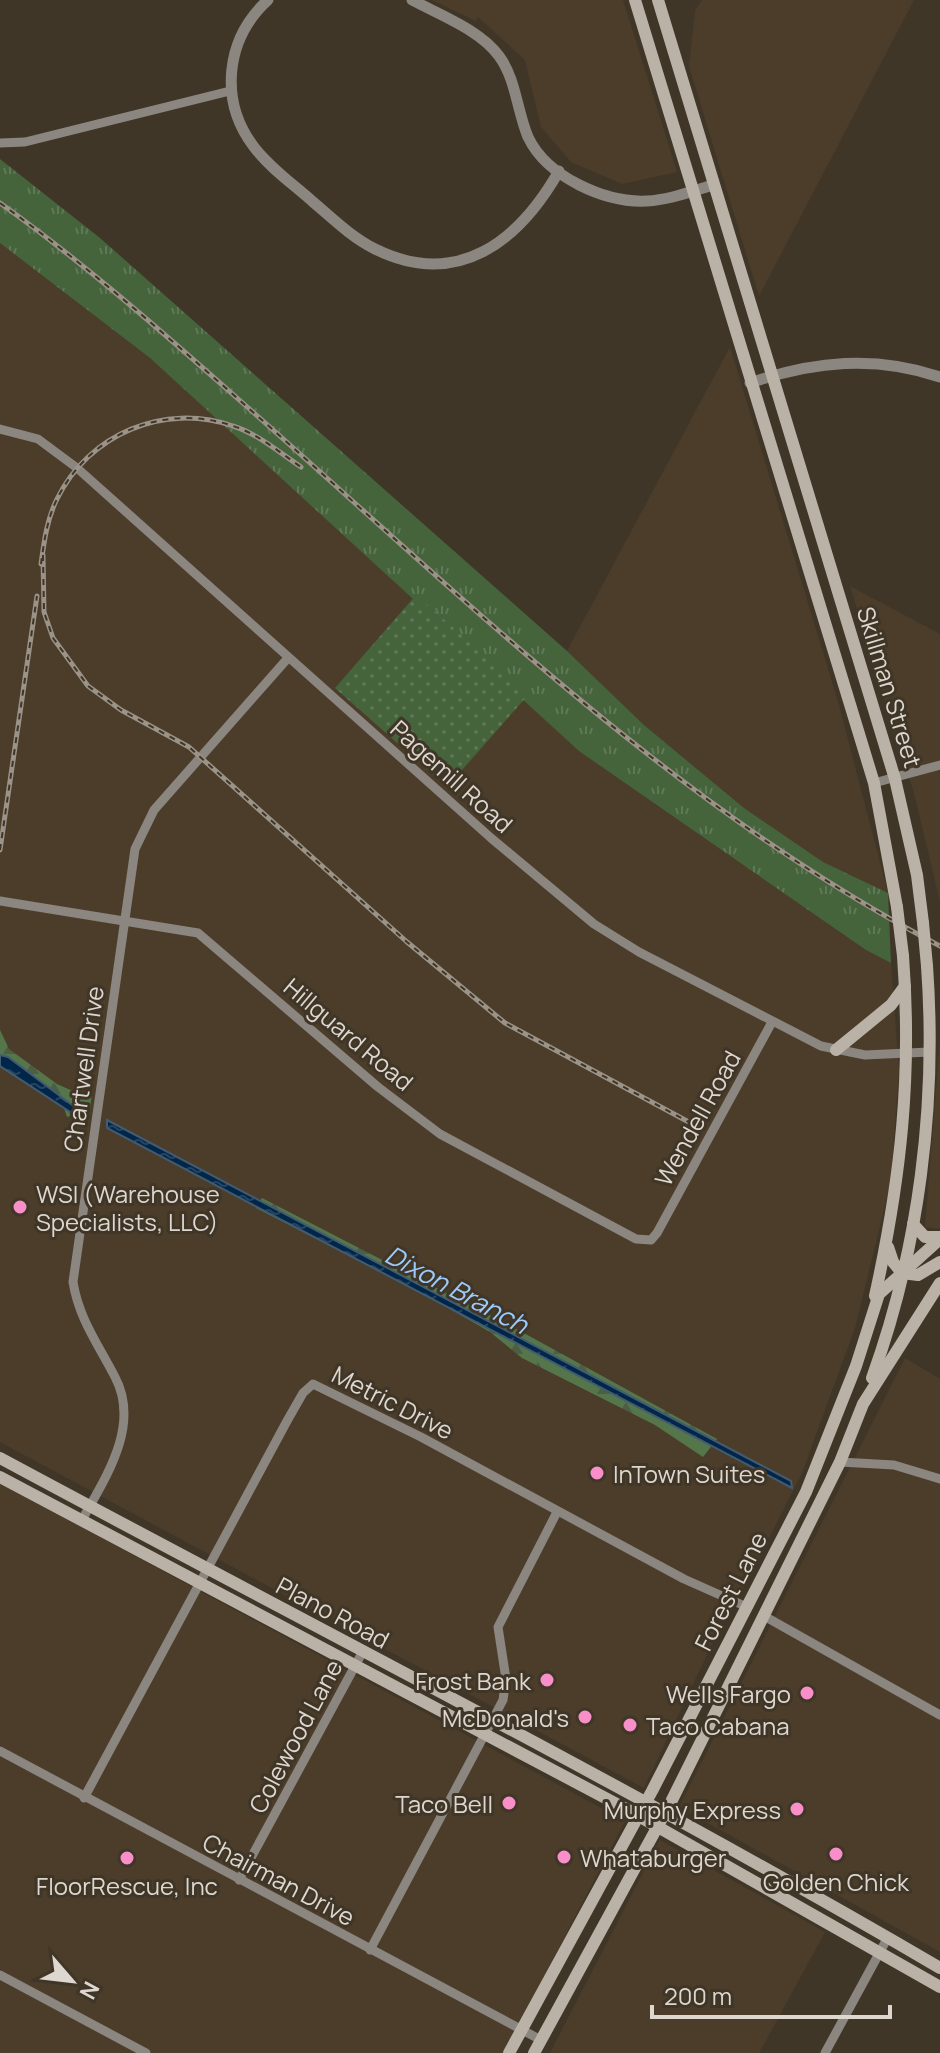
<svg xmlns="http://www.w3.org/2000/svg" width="940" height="2053" viewBox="0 0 940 2053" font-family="Manrope,sans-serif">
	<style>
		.built { fill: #4b3d2a }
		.grass { fill: url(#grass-tufts) }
		.forest { fill: url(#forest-firs) }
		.park { fill: url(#park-dots) }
		.water { fill: url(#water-ripples); stroke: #435b71; stroke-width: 2 }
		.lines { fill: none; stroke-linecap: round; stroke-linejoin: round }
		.minor { stroke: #8b867f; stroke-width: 9 }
		.tertiary { stroke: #8b867f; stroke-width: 11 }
		.secondary { stroke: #bbb2a7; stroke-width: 12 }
		.rail-casing { stroke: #9b9288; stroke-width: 5 }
		.rail { stroke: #403628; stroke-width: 2; stroke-dasharray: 6; stroke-linecap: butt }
		.secondary-bridge { stroke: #bbb2a7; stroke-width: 12 }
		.poi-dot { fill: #f98fc9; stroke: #403628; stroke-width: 3 }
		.labels { text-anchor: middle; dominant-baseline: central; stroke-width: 6; stroke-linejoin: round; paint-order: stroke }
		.street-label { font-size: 24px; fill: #ded7cf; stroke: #403628 }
		.poi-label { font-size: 24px; fill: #ded7cf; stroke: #403628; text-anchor: end }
		.water-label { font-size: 26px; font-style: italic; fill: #9ccafb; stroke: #403628 }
	</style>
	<defs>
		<pattern id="grass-tufts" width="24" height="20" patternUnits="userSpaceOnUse" patternTransform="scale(2)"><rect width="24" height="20" fill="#45643c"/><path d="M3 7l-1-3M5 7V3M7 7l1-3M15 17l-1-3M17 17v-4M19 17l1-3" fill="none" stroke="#5f7957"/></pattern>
		<pattern id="forest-firs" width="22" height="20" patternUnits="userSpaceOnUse" patternTransform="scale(2)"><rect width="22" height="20" fill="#54764a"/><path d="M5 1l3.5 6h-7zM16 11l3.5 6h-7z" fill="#4c5e45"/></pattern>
		<pattern id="park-dots" width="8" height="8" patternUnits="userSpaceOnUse" patternTransform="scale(2)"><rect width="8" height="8" fill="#45643c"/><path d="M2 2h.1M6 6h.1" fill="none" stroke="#5f7957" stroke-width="1.8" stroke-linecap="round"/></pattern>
		<pattern id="water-ripples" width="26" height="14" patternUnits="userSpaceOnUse" patternTransform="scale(2)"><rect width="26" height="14" fill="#002649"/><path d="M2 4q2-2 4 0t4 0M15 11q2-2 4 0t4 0" fill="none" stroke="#254562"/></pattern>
	</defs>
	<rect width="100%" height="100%" fill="#403628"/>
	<g class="built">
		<path d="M432,0H623L677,172L622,184L571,162L541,127L525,60L478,17L476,21Z"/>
		<path d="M702,0H914L759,296L689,66L695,11Z"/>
		<path d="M0,243L150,358L579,750L866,950L891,963L899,1071L891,1181L855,1328L802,1473L732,1611L728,1610L644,1788L0,1442Z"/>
		<path d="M730,347L839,705L888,893L823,862L744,808L644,725L567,651Z"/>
		<path d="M850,586L940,634V902L914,793Z"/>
		<path d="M940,1041V1229L925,1227Z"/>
		<path d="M905,1358L940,1379V1952L679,1807Z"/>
		<path d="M0,1483L625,1821L504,2053H0Z"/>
		<path d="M660,1840L825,1932L759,2053H550Z"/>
	</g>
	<path class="grass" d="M0,159L100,238L567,651L644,725L744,808L823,862L888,893L891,963L866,950L579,751L150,358L0,243Z"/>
	<g class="forest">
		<path d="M0,1030L9,1049L57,1084L77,1093L92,1092L90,1109L67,1117L64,1108L0,1067Z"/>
		<path d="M262,1198L522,1332L717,1439L703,1457L655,1425L522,1358L490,1332L422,1293L256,1208Z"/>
	</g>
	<path class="park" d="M416,595L529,694L447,787L335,688Z"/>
	<g class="water">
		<path d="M0,1055L8,1057L84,1114L81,1119L0,1066Z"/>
		<path d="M107,1120L791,1481L792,1488L107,1128Z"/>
	</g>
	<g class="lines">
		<g class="minor">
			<path d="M0,143L25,142L230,91"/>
			<path d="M0,429L38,439L77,468L491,838L594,924L639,952L821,1046L865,1055L929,1052"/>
			<path d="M874,783L940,765"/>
			<path d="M0,901L198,933L378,1087L440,1134L636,1239L651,1240L657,1233L772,1022"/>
			<path d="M840,1462L894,1465L940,1479"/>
			<path d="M82,1520C105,1478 141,1426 115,1377C98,1344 79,1319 73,1282L135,849L154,810L288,658"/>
			<path d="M764,1616L940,1715"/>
			<path d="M0,1751L541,2040"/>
			<path d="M84,1798L287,1421L303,1393L313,1384L421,1437L684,1579L747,1607"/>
			<path d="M239,1880L362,1653"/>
			<path d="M370,1950L503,1700L506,1679L498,1627L557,1512"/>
			<path d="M0,1975L146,2053"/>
			<path d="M825,2053L888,1937"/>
		</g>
		<g class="tertiary">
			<path d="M268,0C225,39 219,101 254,147C270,168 293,184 312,201C332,218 351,237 375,249C458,290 519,241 559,171"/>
			<path d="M412,0C440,15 480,30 499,56C516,79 517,111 528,137C547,177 605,203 647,201C670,200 692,191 713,185"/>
			<path d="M750,383C814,361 875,355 940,377"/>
		</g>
		<g class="secondary">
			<path d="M635,0L874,783L897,907"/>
			<path d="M658,0L895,779L917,875L923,923"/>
			<path d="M836,1050L891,1005L905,986"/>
			<path d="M913,1224L925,1237H940"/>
			<path d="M888,1247L893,1262L902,1273L918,1275L940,1262"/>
			<path d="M875,1296C901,1178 912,1076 903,956"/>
			<path d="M872,1378C919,1248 937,1105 927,966"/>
			<path d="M0,1458C314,1627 632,1788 940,1968"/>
			<path d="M0,1477L628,1810L940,1987"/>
			<path d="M509,2053L652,1791L806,1492L856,1366L879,1294L940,1239"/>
			<path d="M534,2053L671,1802L840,1462L863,1404L940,1283"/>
		</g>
		<g class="rail-casing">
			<g id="rail">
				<path d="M0,203C84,263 160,330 237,398C460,594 675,808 940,946"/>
				<path d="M43,555L44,612L53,638L88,686L121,710L189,747L407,942L505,1023L698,1127"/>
				<path d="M41,564C44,542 47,519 57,499C89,434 164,402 233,426C258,434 279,452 301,467"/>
				<path d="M0,850L37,596"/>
			</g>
		</g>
		<use href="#rail" class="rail"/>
		<g class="secondary-bridge">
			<path d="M897,907L903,956"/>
			<path d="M923,923L927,966"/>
		</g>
	</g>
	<g class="poi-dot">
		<circle cx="20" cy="1207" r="8"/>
		<circle cx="597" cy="1473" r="8"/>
		<circle cx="547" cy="1680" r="8"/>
		<circle cx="807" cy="1693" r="8"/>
		<circle cx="585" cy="1717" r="8"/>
		<circle cx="630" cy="1725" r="8"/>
		<circle cx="509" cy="1803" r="8"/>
		<circle cx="797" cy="1809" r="8"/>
		<circle cx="836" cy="1854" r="8"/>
		<circle cx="564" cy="1857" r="8"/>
		<circle cx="127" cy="1858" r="8"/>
	</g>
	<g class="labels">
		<g class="street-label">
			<text transform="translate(890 687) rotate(73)">Skillman Street</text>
			<text transform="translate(452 776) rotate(42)">Pagemill Road</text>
			<text transform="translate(349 1034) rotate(40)">Hillguard Road</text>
			<text transform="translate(83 1069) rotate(-82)">Chartwell Drive</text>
			<text transform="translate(697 1118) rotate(-61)">Wendell Road</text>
			<text transform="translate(393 1402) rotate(27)">Metric Drive</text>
			<text transform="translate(730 1591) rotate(-63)">Forest Lane</text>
			<text transform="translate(333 1612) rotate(28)">Plano Road</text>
			<text transform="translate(295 1736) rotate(-62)">Colewood Lane</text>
			<text transform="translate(279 1879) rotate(28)">Chairman Drive</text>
		</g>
		<g class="poi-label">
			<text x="36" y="1193" text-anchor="start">WSI (Warehouse<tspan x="36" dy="28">Specialists, LLC)</tspan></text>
			<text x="613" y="1473" text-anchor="start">InTown Suites</text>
			<text x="531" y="1680">Frost Bank</text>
			<text x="791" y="1693">Wells Fargo</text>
			<text x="569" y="1717">McDonald's</text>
			<text x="646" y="1725" text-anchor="start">Taco Cabana</text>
			<text x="493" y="1803">Taco Bell</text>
			<text x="781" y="1809">Murphy Express</text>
			<text x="580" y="1857" text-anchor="start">Whataburger</text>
			<text x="836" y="1881" text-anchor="middle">Golden Chick</text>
			<text x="127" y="1885" text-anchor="middle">FloorRescue, Inc</text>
		</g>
		<g class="water-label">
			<text transform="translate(457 1289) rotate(28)">Dixon Branch</text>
		</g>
	</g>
	<g transform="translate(72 1981) rotate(118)" stroke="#403628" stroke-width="6" paint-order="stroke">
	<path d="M0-6L14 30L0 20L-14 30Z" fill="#ded7cf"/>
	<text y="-12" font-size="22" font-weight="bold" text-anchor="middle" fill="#ded7cf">N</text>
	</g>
	<path d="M652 2005v12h238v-12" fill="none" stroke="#ded7cf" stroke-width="4"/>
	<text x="664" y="2005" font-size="24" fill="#ded7cf" stroke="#403628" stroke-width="6" paint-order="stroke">200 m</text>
</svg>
